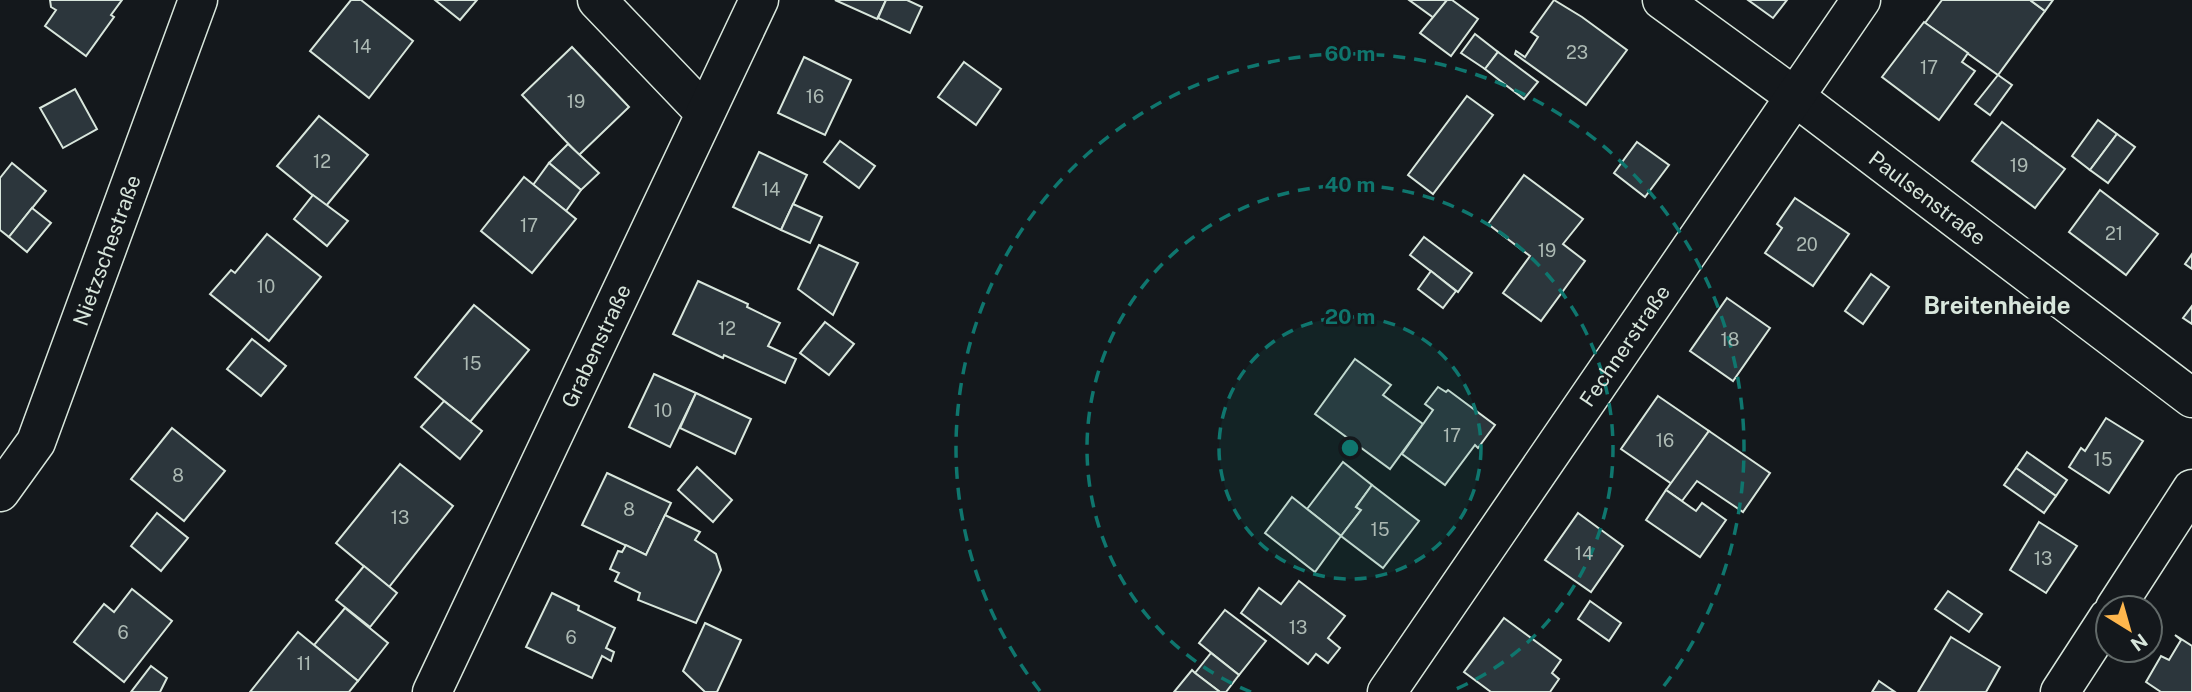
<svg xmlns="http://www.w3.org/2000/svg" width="2192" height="692" viewBox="0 0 2192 692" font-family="'Public Sans',sans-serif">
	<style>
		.building { fill: #2c363c; stroke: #d8e6dc; stroke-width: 2 }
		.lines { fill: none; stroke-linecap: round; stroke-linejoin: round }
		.minor-casing { stroke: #d8e6dc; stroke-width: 41 }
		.minor { stroke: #14181c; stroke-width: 38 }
		.ring { fill: none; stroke: #0f766e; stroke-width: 3.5; stroke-dasharray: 12 9 }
		.labels { text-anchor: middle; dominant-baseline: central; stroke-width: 5; stroke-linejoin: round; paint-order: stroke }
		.number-label { font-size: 18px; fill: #adbab4 }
		.street-label { font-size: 21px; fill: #d8e6dc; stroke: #14181c }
		.quarter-label { font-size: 24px; font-weight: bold; fill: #d8e6dc; stroke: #14181c }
		.centre { fill: #0f766e; stroke: #14181c; stroke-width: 3.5 }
		.ring-label { font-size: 21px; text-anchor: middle; font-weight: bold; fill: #0f766e; stroke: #14181c; stroke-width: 5; stroke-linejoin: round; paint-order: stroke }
	</style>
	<rect width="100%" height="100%" fill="#14181c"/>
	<g class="building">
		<path d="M50,0H122L111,15L114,17L86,56L45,26L56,10L51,7Z"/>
		<path d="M351,0H361L413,41L369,98L310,51Z"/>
		<path d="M435,0H477L460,20Z"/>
		<path d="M835,0H886L877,19Z"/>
		<path d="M886,0H907L922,7L910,33L878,18Z"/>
		<path d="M1409,0H1447L1434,18Z"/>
		<path d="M1447,0H1452L1478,19L1451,56L1420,33Z"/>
		<path d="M1554,0L1582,17L1627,50L1586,105L1515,54L1516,51L1525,57L1538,37L1531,32Z"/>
		<path d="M1748,0H1787L1773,18Z"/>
		<path d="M1942,0H2030L2045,11L1998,75L1925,23Z"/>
		<path d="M2030,0H2053L2045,11Z"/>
		<path d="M1924,22L1968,53L1962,62L1975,71L1939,120L1882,77Z"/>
		<path d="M1475,34L1498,52L1485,69L1461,53Z"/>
		<path d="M572,47L629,107L579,155L522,95Z"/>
		<path d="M1498,52L1538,82L1524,99L1485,69Z"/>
		<path d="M804,57L851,80L825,135L778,113Z"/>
		<path d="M964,62L1001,89L976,125L938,97Z"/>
		<path d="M1998,75L2012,85L1990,115L1975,104Z"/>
		<path d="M75,89L97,129L63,148L40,108Z"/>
		<path d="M1467,96L1493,115L1433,194L1408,175Z"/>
		<path d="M319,116L368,155L326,206L277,166Z"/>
		<path d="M2098,120L2117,134L2090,170L2072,156Z"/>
		<path d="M2002,122L2065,169L2035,208L1972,161Z"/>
		<path d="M2117,134L2135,147L2108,183L2090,170Z"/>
		<path d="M840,141L875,166L859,188L824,162Z"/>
		<path d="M1637,142L1669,165L1645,197L1614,173Z"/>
		<path d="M568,144L599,173L581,190L549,163Z"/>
		<path d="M759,152L807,175L781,230L733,207Z"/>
		<path d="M12,163L46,191L9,237L0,230V178Z"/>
		<path d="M549,163L581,190L566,211L533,185Z"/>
		<path d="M1524,175L1583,219L1563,244L1585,261L1541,321L1503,293L1530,256L1488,224Z"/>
		<path d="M524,177L576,219L532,273L481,231Z"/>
		<path d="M2100,190L2158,234L2126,275L2069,232Z"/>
		<path d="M313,195L348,221L327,246L294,219Z"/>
		<path d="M1795,198L1849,234L1813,286L1765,253L1782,228L1777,224Z"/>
		<path d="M793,204L822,217L810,243L781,230Z"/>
		<path d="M32,208L51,223L27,252L9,237Z"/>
		<path d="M267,234L321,277L269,341L210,294L231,270L235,273Z"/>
		<path d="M1424,237L1472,273L1458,292L1410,255Z"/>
		<path d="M819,245L858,263L833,315L798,289Z"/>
		<path d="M2192,254V269L2185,264Z"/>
		<path d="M1431,271L1456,291L1443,308L1418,289Z"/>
		<path d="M1871,274L1889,287L1863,324L1845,311Z"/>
		<path d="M698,281L748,304L747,307L780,323L768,346L796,359L785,383L724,355L723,358L673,334Z"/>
		<path d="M1727,298L1770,328L1733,381L1690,351Z"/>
		<path d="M474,305L529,350L470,422L415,377Z"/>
		<path d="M2192,306V324L2183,318Z"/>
		<path d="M825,322L854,344L829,375L800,353Z"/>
		<path d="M252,339L286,366L261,396L227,369Z"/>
		<path d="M1355,359L1391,385L1383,395L1423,424L1390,469L1315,414Z"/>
		<path d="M654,374L696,393L670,447L629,427Z"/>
		<path d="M1438,387L1446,392L1448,390L1495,425L1478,448L1475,445L1445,485L1402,454L1433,410L1425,404Z"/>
		<path d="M696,393L751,419L735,454L680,428Z"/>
		<path d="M1658,396L1709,431L1672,484L1621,449Z"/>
		<path d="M444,401L482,431L460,459L421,427Z"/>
		<path d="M2106,418L2143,441L2109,493L2069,467L2081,448L2085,451Z"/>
		<path d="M172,428L225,471L184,521L131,479Z"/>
		<path d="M1709,431L1770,473L1743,512L1697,481L1682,501L1666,490Z"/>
		<path d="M2027,452L2067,480L2056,496L2016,468Z"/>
		<path d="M1343,462L1372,485L1356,507L1361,510L1341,536L1307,509Z"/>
		<path d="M400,464L453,506L389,587L336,543Z"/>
		<path d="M697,467L732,500L713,522L678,490Z"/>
		<path d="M2016,468L2056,496L2044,513L2004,485Z"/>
		<path d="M607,473L671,503L646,555L582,525Z"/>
		<path d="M1372,485L1419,521L1383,568L1341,536L1361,510L1356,507Z"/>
		<path d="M1666,490L1696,511L1702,503L1726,520L1700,557L1646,520Z"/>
		<path d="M1292,497L1341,536L1315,572L1265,533Z"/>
		<path d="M157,513L188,538L161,571L131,546Z"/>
		<path d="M1578,513L1623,546L1591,592L1545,560Z"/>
		<path d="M665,515L700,532L695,540L716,554L721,570L696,623L638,600L640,593L615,581L619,573L610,569L618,551L622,552L626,545L646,555Z"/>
		<path d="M2039,522L2077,546L2046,593L2010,570Z"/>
		<path d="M364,566L397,593L370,627L336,600Z"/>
		<path d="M1299,581L1345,616L1328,638L1340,648L1328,663L1316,654L1308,664L1241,613L1259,588L1281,604Z"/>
		<path d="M132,589L172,621L124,682L74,642L104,604L114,612Z"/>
		<path d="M1948,591L1982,614L1969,632L1935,609Z"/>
		<path d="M552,593L579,606L578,610L615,628L606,648L614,652L611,661L602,656L592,678L526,647Z"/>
		<path d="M1590,601L1621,623L1609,641L1578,619Z"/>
		<path d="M345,608L388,643L358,681L314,645Z"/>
		<path d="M1225,610L1266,641L1239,675L1199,643Z"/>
		<path d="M1504,618L1561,660L1552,673L1559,679L1550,692H1491L1464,672Z"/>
		<path d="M705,623L741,640L717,692H705L683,671Z"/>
		<path d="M298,632L358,681L349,692H250Z"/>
		<path d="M2175,635L2192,646V692H2161L2146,682L2161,656L2169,660L2181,640Z"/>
		<path d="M1951,637L2000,667L1986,692H1918Z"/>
		<path d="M1211,653L1239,675L1226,692H1220L1195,673Z"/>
		<path d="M151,666L167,678L160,692H131Z"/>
		<path d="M1192,670L1195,673L1220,692H1174Z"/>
		<path d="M1879,681L1895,692H1872Z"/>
	</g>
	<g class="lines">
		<g class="minor-casing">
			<g id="minor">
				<path d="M597,0L705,113"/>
				<path id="s1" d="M1662,0L1794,96L2192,398"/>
				<path id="s2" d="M0,492L36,442L198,0"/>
				<path d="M2115,608L2192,489"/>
				<path id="s3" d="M432,692L759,0"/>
				<path id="s4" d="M1387,692L1861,0"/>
				<path d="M2060,692L2108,618"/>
			</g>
		</g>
		<use href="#minor" class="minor"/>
	</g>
	<circle cx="1350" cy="448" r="131" fill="#0f766e" fill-opacity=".12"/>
	<g class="ring">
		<circle cx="1350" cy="448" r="131"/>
		<path d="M1251 692A263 263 0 1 1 1449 692"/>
		<path d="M1040 691A394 394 0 1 1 1660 691"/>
	</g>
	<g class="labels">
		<g class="number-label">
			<text x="362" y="46">14</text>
			<text x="1577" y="52">23</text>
			<text x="1929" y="67">17</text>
			<text x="815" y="96">16</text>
			<text x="576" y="101">19</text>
			<text x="322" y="161">12</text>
			<text x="2019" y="165">19</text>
			<text x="771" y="189">14</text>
			<text x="529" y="225">17</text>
			<text x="2114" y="233">21</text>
			<text x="1807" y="244">20</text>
			<text x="1547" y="250">19</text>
			<text x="266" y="286">10</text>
			<text x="727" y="328">12</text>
			<text x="1730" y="339">18</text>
			<text x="472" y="363">15</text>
			<text x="663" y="410">10</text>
			<text x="1452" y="435">17</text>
			<text x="1665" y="440">16</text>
			<text x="2103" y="459">15</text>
			<text x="178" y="475">8</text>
			<text x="629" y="509">8</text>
			<text x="400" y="517">13</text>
			<text x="1380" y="529">15</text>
			<text x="1584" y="553">14</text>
			<text x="2043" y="558">13</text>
			<text x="1298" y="627">13</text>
			<text x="123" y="632">6</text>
			<text x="571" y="637">6</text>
			<text x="304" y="663">11</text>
		</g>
		<g class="street-label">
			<text stroke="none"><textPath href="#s1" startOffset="331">Paulsenstraße</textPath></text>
			<text stroke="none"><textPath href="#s2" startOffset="266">Nietzschestraße</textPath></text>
			<text stroke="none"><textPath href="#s3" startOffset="383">Grabenstraße</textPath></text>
			<text stroke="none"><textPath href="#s4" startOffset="420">Fechnerstraße</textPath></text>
		</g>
		<g class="quarter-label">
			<text x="1997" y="305">Breitenheide</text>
		</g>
	</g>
	<circle cx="1350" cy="448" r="10" class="centre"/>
	<g class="ring-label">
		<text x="1350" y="61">60 m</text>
		<text x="1350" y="192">40 m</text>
		<text x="1350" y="324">20 m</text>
	</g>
	<g transform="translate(2129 629) rotate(143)"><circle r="33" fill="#14181c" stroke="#626a69" stroke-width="2"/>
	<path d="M0-5L12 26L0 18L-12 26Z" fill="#ffb74d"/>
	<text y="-10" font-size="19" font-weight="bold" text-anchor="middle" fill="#d8e6dc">N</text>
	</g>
</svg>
